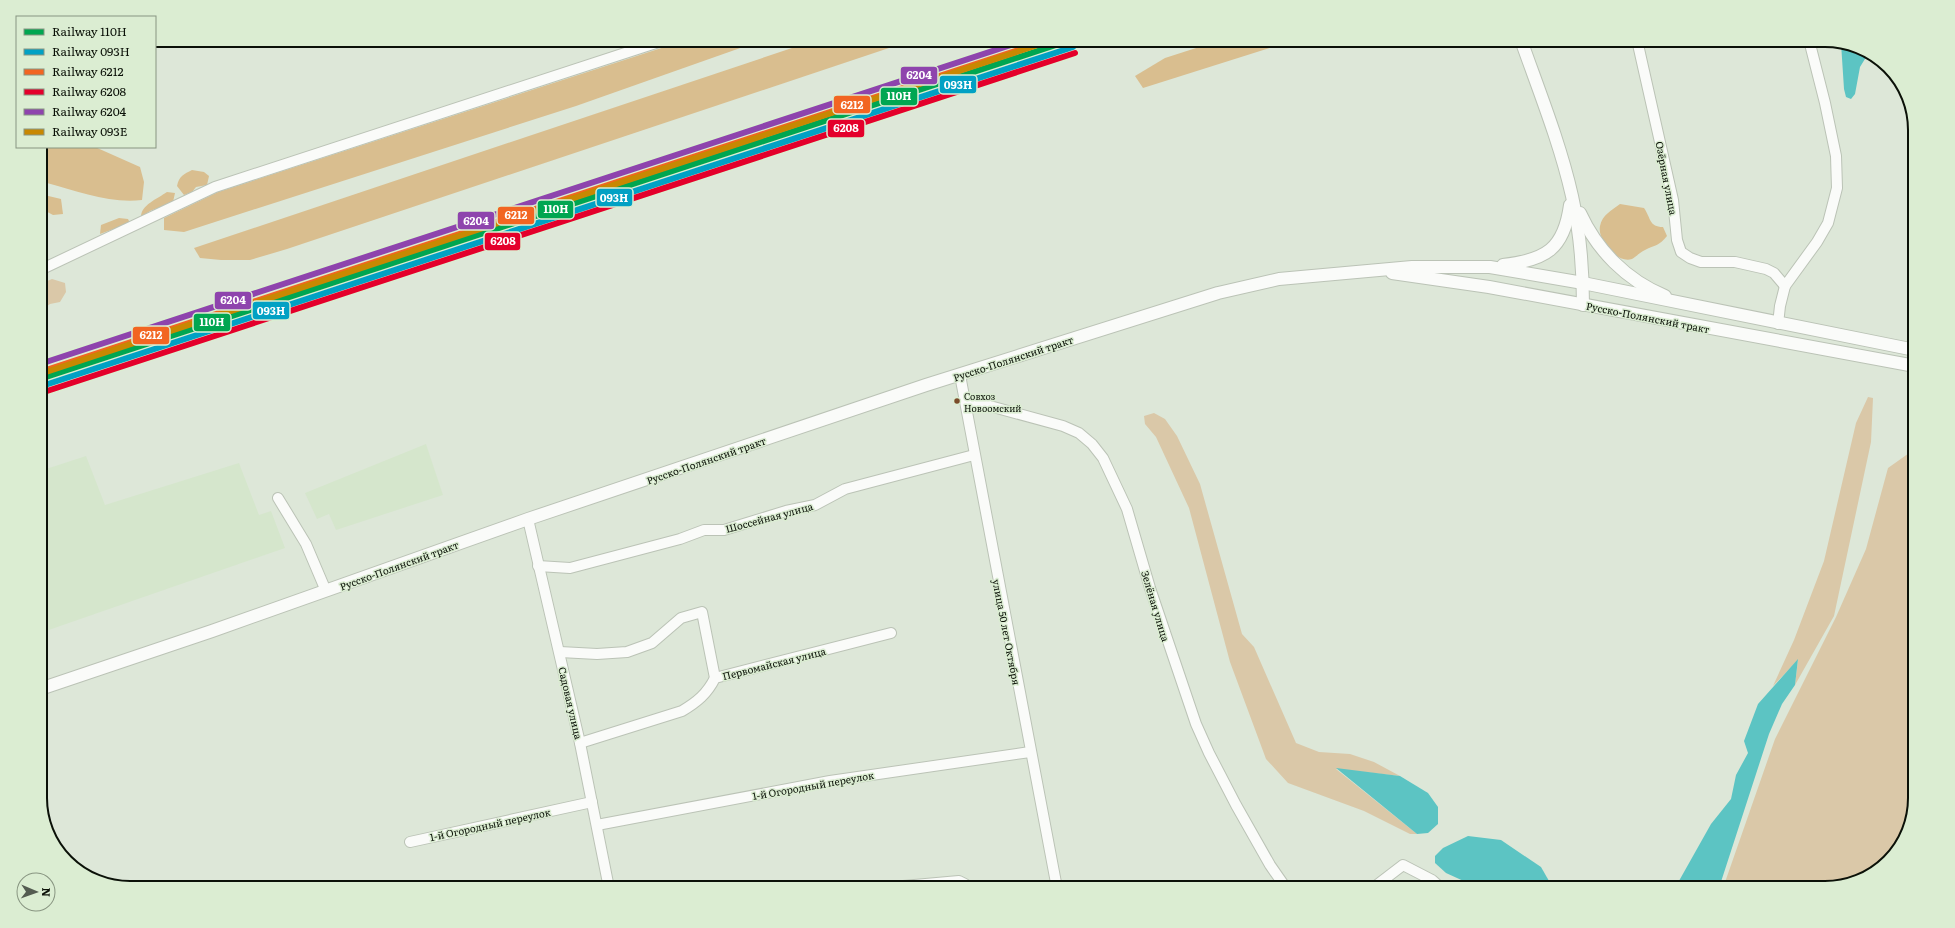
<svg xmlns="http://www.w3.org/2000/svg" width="1955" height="928" viewBox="0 0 1955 928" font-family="Literata,serif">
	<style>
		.built { fill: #d5e6cc }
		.green { fill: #dac8a8 }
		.forest { fill: #d9be8f }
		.water { fill: #5cc4c3 }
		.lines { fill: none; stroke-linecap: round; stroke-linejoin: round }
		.minor-casing { stroke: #bbc3b6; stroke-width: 12 }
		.major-casing { stroke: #bbc3b6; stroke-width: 14 }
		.minor { stroke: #fafbf9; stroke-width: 10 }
		.major { stroke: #fafbf9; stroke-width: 12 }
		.rail-1-casing { stroke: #dbedd2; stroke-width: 9 }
		.rail-2-casing { stroke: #dbedd2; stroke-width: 9 }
		.rail-3-casing { stroke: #dbedd2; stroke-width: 9 }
		.rail-4-casing { stroke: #dbedd2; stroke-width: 9 }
		.rail-5-casing { stroke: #dbedd2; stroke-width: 9 }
		.rail-6-casing { stroke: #dbedd2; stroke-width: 9 }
		.rail-1 { stroke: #00a651; stroke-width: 6 }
		.rail-2 { stroke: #01a1c4; stroke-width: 6 }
		.rail-3 { stroke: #f26522; stroke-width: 6 }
		.rail-4 { stroke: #e4002b; stroke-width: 6 }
		.rail-5 { stroke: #8e44ad; stroke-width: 6 }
		.rail-6 { stroke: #c88802; stroke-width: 6 }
		.bus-dot { fill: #7a4b2a; stroke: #dbedd2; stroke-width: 1.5 }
		.labels { text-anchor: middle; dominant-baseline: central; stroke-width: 3; stroke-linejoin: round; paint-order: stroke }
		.bus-label { font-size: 9px; fill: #0b1108; stroke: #dbedd2; text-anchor: start }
		.street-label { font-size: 10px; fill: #0b1108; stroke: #dbedd2 }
		.rim { fill: none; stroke: #0b1108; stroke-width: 2 }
		.line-badge { stroke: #dbedd2; stroke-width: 1.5 }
		.badge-label { font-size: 11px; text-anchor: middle; font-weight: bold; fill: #fff }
	</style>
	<rect width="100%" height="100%" fill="#dde7d8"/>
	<g class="built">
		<path d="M426,444L443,495L336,530L329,514L317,519L305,493Z"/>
		<path d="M86,456L105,505L239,463L259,515L271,511L285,548L40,633V471Z"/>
	</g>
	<g class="green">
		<path d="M52,279L65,283L66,292L60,302L50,304L40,311V284Z"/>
		<path d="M1868,397L1873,398L1871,442L1834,616L1795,685L1798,660L1773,686L1794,640L1824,561L1856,423Z"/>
		<path d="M1154,413L1165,419L1177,436L1200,484L1242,634L1254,647L1296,743L1319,752L1350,754L1374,762L1400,776L1336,769L1417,834H1410L1364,811L1288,783L1266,759L1230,662L1189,508L1156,437L1145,424L1144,416Z"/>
		<path d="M1912,451H1915V798L1908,832L1875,873L1825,888H1723L1775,739L1836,617L1866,549L1888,468Z"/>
	</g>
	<g class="forest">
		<path d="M686,40H763L576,106L184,232L164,230V218L218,192Z"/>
		<path d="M816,40H894L889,48L287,249L250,260H221L200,258L194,248Z"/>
		<path d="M1221,40H1295L1143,88L1135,76L1165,58Z"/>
		<path d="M40,147H95L140,167L144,182L142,200C111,204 77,191 47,183L40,180Z"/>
		<path d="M192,170L204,172L209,176L207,185L196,187L192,192L184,195L177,186C179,176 184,174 192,170Z"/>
		<path d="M167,192L175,193L173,202L150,211L141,217C141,205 157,199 167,192Z"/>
		<path d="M40,194L61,199L63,214L53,215L40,208Z"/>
		<path d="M1620,204L1644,208C1651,218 1649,227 1663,227L1667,236C1659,246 1655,245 1645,250C1640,252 1636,257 1632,259C1617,264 1597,240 1600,226C1602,215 1612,210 1620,204Z"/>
		<path d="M119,218L128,219L130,223L100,234L101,225Z"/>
	</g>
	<g class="water">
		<path d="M1841,43L1859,47L1868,54L1860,67L1855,94L1851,99L1846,97L1844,89Z"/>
		<path d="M1798,659L1795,685L1782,704L1769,734L1719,888H1675L1711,824L1731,799L1736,775L1748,753L1744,741L1758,704Z"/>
		<path d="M1336,768L1400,776L1428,793L1438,807V824L1428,833L1417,834Z"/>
		<path d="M1468,836L1501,840L1541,867L1553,888H1479L1446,873L1435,863V856L1443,848Z"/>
	</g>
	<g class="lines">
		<g class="minor-casing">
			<g id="minor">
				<path d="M1637,40L1673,200L1677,240L1681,252L1690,258L1701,262H1735L1766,269L1774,273L1785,286"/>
				<path d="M40,270L215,187L665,40"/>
				<path d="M1778,324L1780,306L1785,286L1817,242L1828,223L1837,188L1836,156L1825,103L1809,40"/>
				<path d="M960,375L1057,888"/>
				<path d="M964,399L1063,426L1079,433L1092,444L1103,458L1127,509L1150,588L1196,724L1209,753L1236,805L1270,865L1286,888"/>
				<path d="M278,498L306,544L326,591"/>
				<path d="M528,519L580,743L609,888"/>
				<path d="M538,566L570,568L680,539L704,530H724L786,511L815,505L845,489L974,455"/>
				<path d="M560,652L597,654L627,652L652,643L681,618L702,612L715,678"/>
				<path d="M580,743L682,711C697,702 707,694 715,678L891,633"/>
				<path d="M597,825L830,781L1030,752"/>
				<path d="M410,842L592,802"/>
				<path d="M881,888L959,881L965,884L967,888"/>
				<path d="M1373,888L1403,865L1432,880L1441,888"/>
			</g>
		</g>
		<g class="major-casing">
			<g id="major">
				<path d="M1521,40C1539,91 1560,143 1572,196C1580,232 1583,268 1583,305"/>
				<path d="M1580,213C1597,250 1626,280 1665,296"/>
				<path d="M1503,265C1546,260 1564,249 1570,205"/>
				<path d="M1392,273L1489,287L1915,366"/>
				<path d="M40,689L212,631L528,519L926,385L1218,293L1279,279L1412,267H1490L1583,283L1915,350"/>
			</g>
		</g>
		<use href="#minor" class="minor"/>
		<use href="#major" class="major"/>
		<g class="rail-1-casing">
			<path id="rail-1" d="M40,379L1071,40"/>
		</g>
		<g class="rail-2-casing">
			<path id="rail-2" d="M42,386L1073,47"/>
		</g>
		<g class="rail-3-casing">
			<path id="rail-3" d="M40,372L1049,40"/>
		</g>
		<g class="rail-4-casing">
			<path id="rail-4" d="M44,392L1075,53"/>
		</g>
		<g class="rail-5-casing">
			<path id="rail-5" d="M40,364L1026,40"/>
		</g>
		<g class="rail-6-casing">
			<path id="rail-6" d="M40,374L1053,40"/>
		</g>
		<use href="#rail-1" class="rail-1"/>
		<use href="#rail-2" class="rail-2"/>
		<use href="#rail-3" class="rail-3"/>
		<use href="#rail-4" class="rail-4"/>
		<use href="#rail-5" class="rail-5"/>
		<use href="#rail-6" class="rail-6"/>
	</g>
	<circle class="bus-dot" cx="957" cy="401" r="3.5"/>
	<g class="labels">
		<g class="bus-label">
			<text x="964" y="396">Совхоз<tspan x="964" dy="12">Новоомский</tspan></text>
		</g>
		<g class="street-label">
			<text transform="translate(1667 178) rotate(79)">Озёрная улица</text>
			<text transform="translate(1648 317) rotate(11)">Русско-Полянский тракт</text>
			<text transform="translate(1013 358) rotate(-18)">Русско-Полянский тракт</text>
			<text transform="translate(706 460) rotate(-19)">Русско-Полянский тракт</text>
			<text transform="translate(769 517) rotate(-15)">Шоссейная улица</text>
			<text transform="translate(399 565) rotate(-20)">Русско-Полянский тракт</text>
			<text transform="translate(1156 606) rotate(73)">Зелёная улица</text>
			<text transform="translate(1007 632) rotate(79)">улица 50 лет Октября</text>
			<text transform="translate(774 663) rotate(-14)">Первомайская улица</text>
			<text transform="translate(571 703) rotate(77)">Садовая улица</text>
			<text transform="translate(813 785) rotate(-10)">1-й Огородный переулок</text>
			<text transform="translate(490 824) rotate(-12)">1-й Огородный переулок</text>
		</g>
	</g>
	<path d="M0 0H1955V928H0ZM130 47H1825A83 83 0 0 1 1908 130V798A83 83 0 0 1 1825 881H130A83 83 0 0 1 47 798V130A83 83 0 0 1 130 47Z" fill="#dbedd2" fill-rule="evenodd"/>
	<path class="rim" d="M130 47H1825A83 83 0 0 1 1908 130V798A83 83 0 0 1 1825 881H130A83 83 0 0 1 47 798V130A83 83 0 0 1 130 47Z"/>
	<g class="line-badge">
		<rect x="900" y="66" width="38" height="19" rx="4" fill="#8e44ad"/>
		<rect x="939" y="75" width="38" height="19" rx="4" fill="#01a1c4"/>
		<rect x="880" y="87" width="38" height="19" rx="4" fill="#00a651"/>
		<rect x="833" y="95" width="38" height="19" rx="4" fill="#f26522"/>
		<rect x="827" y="119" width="38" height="19" rx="4" fill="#e4002b"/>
		<rect x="596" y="188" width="37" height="19" rx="4" fill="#01a1c4"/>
		<rect x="537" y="200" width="37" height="19" rx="4" fill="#00a651"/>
		<rect x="497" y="206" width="38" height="19" rx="4" fill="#f26522"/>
		<rect x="457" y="211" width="38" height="19" rx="4" fill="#8e44ad"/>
		<rect x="484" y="232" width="37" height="19" rx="4" fill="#e4002b"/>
		<rect x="214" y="291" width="38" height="19" rx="4" fill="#8e44ad"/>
		<rect x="252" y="301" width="38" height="19" rx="4" fill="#01a1c4"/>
		<rect x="193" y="313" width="38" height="19" rx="4" fill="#00a651"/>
		<rect x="132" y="326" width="38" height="19" rx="4" fill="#f26522"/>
	</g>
	<g class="badge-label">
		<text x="919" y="79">6204</text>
		<text x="958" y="89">093Н</text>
		<text x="899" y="100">110Н</text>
		<text x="852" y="109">6212</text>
		<text x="846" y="132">6208</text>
		<text x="614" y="202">093Н</text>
		<text x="556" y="213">110Н</text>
		<text x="516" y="219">6212</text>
		<text x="476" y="225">6204</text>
		<text x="503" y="245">6208</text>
		<text x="233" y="304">6204</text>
		<text x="271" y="315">093Н</text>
		<text x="212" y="326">110Н</text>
		<text x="151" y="339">6212</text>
	</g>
	<rect x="16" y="16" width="140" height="132" fill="#dbedd2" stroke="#889581"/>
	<rect x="24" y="29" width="20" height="6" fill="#00a651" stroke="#889581"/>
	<text x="52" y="36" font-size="12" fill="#0b1108">Railway 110Н</text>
	<rect x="24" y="49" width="20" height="6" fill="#01a1c4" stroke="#889581"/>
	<text x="52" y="56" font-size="12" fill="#0b1108">Railway 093Н</text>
	<rect x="24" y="69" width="20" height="6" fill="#f26522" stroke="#889581"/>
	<text x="52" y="76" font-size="12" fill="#0b1108">Railway 6212</text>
	<rect x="24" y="89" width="20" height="6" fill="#e4002b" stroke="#889581"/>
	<text x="52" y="96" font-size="12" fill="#0b1108">Railway 6208</text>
	<rect x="24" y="109" width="20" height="6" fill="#8e44ad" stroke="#889581"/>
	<text x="52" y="116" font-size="12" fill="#0b1108">Railway 6204</text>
	<rect x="24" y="129" width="20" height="6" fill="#c88802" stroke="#889581"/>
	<text x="52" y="136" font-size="12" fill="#0b1108">Railway 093Е</text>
	<g transform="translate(36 892) rotate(92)"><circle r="19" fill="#dbedd2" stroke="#889581"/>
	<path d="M0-3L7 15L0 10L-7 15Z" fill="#545c51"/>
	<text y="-6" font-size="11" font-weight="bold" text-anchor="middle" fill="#0b1108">N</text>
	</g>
</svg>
